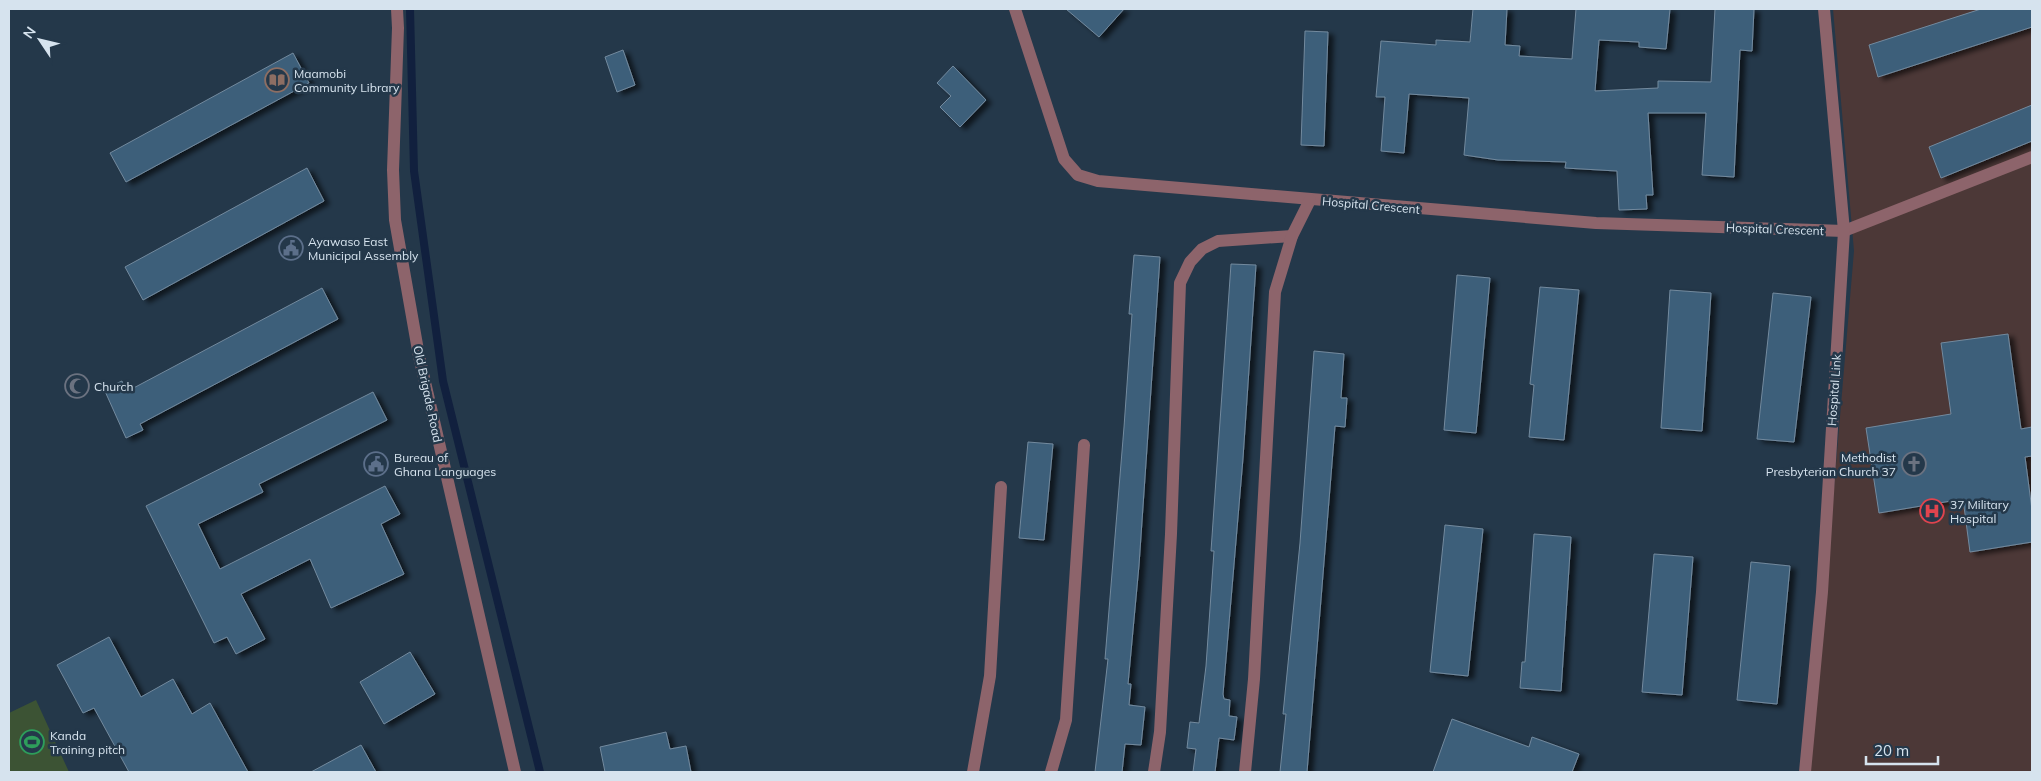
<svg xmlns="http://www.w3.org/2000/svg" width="2041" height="781" viewBox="0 0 2041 781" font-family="Mulish,sans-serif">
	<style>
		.medical { fill: #4c3837 }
		.park { fill: #3c5334 }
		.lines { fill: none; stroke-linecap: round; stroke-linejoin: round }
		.stream { stroke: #11203e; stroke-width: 8 }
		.building { fill: #3c5e7a; stroke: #738a9e; filter: url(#shadow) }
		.minor { stroke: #8d646b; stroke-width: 12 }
		.labels { text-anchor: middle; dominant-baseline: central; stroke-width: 5; stroke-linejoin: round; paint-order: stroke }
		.poi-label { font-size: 12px; fill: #d6e3ee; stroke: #24384a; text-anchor: start }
		.street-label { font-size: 12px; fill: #d6e3ee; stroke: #24384a }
	</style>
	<defs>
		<filter id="shadow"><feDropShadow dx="5.5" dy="3" stdDeviation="2.5" flood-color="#0009"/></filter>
	</defs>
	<rect width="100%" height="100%" fill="#24384a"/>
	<path class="medical" d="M1833,9H2032V772H1810L1854,251Z"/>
	<path class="park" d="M36,700L69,772H9V713Z"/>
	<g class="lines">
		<path class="stream" d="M410,9L414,171L443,381L540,772"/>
	</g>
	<g class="building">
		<path d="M1066,9H1124L1099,37Z"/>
		<path d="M1473,9H1507L1505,45L1520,46L1519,56L1572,59L1576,9H1670L1666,49L1639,47V42L1599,40L1595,91L1658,88V81L1711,82L1715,9H1754L1752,51L1740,50L1734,177L1702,175L1706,113H1648L1653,195H1646L1647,209L1619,210L1617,171L1565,168L1566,162L1498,160L1464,155L1469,98L1409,94L1404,153L1381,151L1385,97H1376L1381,41L1436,45V40L1470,42Z"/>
		<path d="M1981,9H2032V27L1878,77L1869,45Z"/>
		<path d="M1305,31L1328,32L1324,146L1301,145Z"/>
		<path d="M623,50L635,85L617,92L605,57Z"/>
		<path d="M293,53L309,83L126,182L110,153Z"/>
		<path d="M953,66L986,100L960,127L940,107L951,96L937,83Z"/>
		<path d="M2032,105V141L1941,178L1929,147Z"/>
		<path d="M307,168L324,201L143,300L125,267Z"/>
		<path d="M1134,255L1160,257L1139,565L1128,684H1131L1129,705L1145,707L1141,745L1125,744L1122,772H1095L1108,659H1105L1124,427L1132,314H1129Z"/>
		<path d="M1231,264L1256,265L1243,458L1223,694L1224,699L1230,700L1229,716L1237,717L1234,740L1219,738L1215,772H1193L1196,749L1187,748L1190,722L1199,723L1206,666L1214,551H1211Z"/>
		<path d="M1457,275L1490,278L1476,433L1444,430Z"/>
		<path d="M1540,287L1579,290L1564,440L1529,437L1534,385L1530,384Z"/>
		<path d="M322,288L338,319L140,424L143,430L126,438L104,389L122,381L126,392Z"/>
		<path d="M1670,290L1711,293L1702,431L1661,428Z"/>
		<path d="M1773,293L1811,297L1794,442L1757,439Z"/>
		<path d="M2008,334L2021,429L2032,427V456L2025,457L2032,510V542L1970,552L1963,499L1879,513L1866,428L1951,414L1941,343Z"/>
		<path d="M1314,351L1344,354L1341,398H1347L1345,427L1335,426L1307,772H1280L1286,714H1283L1300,543Z"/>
		<path d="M373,392L387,420L259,484L263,492L198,524L220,569L385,486L400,514L381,524L404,574L331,608L310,559L241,594L265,639L236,654L227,637L214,643L146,506Z"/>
		<path d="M1028,442L1053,444L1044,540L1019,538Z"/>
		<path d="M1445,525L1483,529L1468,676L1430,672Z"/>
		<path d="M1534,534L1571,537L1561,691L1520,688L1522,662H1525Z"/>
		<path d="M1654,554L1693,557L1682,695L1642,692Z"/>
		<path d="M1751,562L1790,566L1777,704L1737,700Z"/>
		<path d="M109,637L141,697L173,679L192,714L210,703L248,772H129L94,708L83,713L57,665Z"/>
		<path d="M410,652L435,694L384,724L360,682Z"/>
		<path d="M1452,719L1529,747L1532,737L1579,754L1572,772H1433Z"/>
		<path d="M666,732L670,749L686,746L691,772H605L600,747Z"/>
		<path d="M361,745L376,772H311Z"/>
	</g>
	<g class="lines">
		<g class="minor">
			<path d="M397,9L398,28L393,170L395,220L419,356L515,772"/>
			<path d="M1015,9L1064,159L1078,175L1098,181L1596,223L1844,231L2032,157"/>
			<path d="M973,772L990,676L1001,487"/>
			<path d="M1051,772L1066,720L1084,445"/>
			<path d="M1154,772L1160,732L1171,534L1180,283L1190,262L1202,249L1218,241L1292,236"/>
			<path d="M1245,772L1254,679L1275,292L1292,236L1310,200"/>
			<path d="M1805,772L1822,592L1844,231L1824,9"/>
		</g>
	</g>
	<defs>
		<g id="library-ring" transform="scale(1.25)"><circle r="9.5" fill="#24384a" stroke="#8d6e63" stroke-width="1.5"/><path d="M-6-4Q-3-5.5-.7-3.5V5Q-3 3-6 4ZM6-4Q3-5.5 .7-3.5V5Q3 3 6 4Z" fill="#8d6e63"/></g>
		<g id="civic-ring" transform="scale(1.25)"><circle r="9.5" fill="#24384a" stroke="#5c6f8a" stroke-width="1.5"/><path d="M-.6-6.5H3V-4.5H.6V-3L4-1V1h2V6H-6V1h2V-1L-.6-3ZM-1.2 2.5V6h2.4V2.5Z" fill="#5c6f8a"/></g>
		<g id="mosque-ring" transform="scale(1.25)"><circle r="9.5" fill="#24384a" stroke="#6b7280" stroke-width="1.5"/><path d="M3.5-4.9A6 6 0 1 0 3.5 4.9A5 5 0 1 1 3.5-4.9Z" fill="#6b7280"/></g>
		<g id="church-ring" transform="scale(1.25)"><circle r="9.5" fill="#24384a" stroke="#6b7280" stroke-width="1.5"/><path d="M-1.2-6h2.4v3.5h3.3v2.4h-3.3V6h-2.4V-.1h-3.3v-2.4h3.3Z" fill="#6b7280"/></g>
		<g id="hospital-ring" transform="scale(1.25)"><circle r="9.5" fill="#24384a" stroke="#e0444e" stroke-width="1.5"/><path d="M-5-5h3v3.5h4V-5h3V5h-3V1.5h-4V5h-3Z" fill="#e0444e"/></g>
		<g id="stadium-ring" transform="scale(1.25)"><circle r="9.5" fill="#24384a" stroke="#2e9e5b" stroke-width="1.5"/><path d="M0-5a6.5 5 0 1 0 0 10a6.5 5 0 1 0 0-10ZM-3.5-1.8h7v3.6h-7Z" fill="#2e9e5b"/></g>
	</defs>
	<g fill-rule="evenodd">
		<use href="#library-ring" x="277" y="80"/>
		<use href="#civic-ring" x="291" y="248"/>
		<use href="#mosque-ring" x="77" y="386"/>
		<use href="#civic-ring" x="376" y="464"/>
		<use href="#church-ring" x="1914" y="464"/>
		<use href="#hospital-ring" x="1932" y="511"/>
		<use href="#stadium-ring" x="32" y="742"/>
	</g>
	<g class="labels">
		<g class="poi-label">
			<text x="294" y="73">Maamobi<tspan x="294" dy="14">Community Library</tspan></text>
			<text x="308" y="241">Ayawaso East<tspan x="308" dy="14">Municipal Assembly</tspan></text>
			<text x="94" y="386">Church</text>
			<text x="394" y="457">Bureau of<tspan x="394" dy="14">Ghana Languages</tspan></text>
			<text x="1896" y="457" text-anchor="end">Methodist<tspan x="1896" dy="14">Presbyterian Church 37</tspan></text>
			<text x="1950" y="504">37 Military<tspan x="1950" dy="14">Hospital</tspan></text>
			<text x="50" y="735">Kanda<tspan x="50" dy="14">Training pitch</tspan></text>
		</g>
		<g class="street-label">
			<text transform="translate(1371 205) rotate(5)">Hospital Crescent</text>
			<text transform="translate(1775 229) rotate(2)">Hospital Crescent</text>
			<text transform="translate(1834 390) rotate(-86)">Hospital Link</text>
			<text transform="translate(428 394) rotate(78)">Old Brigade Road</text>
		</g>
	</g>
	<rect width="2041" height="781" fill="none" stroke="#d6e3ee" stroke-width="20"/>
	<g transform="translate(40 40) rotate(305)" stroke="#24384a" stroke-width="4" paint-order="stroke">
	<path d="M0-4L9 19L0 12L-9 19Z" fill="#d6e3ee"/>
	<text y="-8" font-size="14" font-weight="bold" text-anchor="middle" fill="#d6e3ee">N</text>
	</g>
	<path d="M1866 756v8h72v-8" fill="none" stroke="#d6e3ee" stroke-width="2.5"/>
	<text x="1874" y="756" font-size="15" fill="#d6e3ee" stroke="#24384a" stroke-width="4" paint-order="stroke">20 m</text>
</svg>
